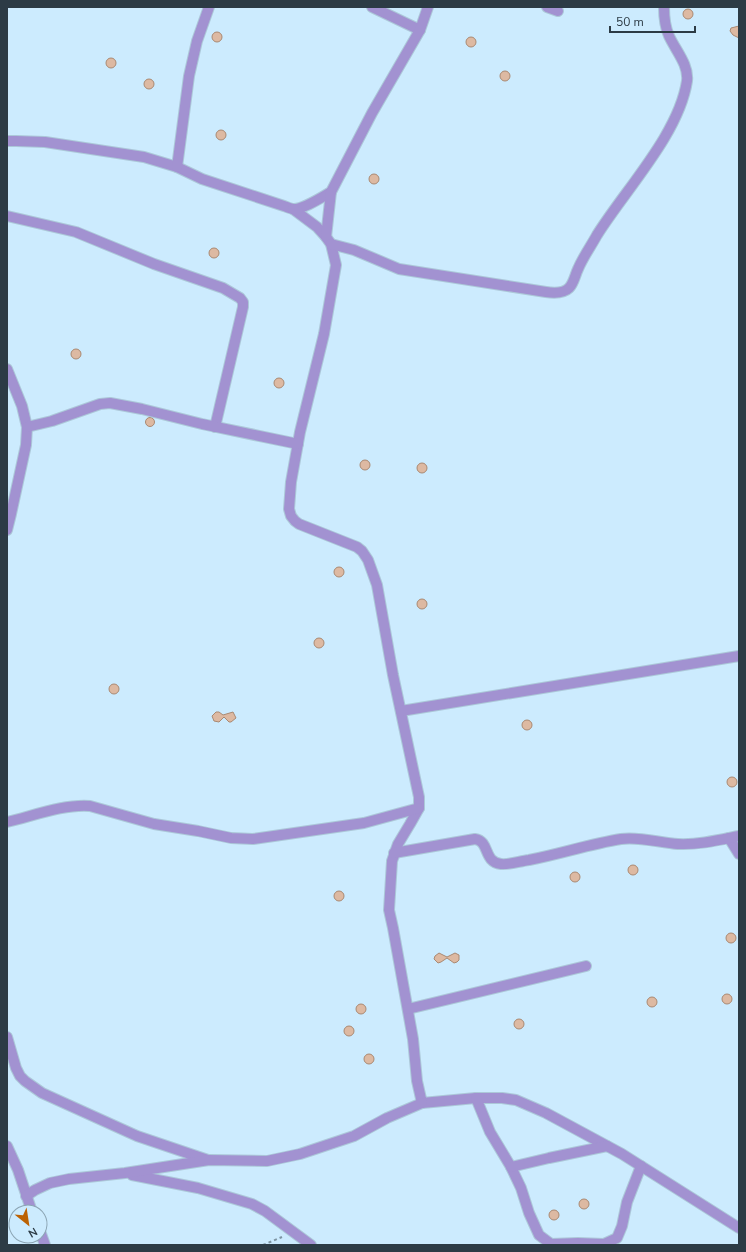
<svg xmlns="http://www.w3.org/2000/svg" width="746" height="1252" viewBox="0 0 746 1252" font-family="'Nunito Sans',sans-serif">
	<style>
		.building { fill: #ddb9a2; stroke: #aa8972 }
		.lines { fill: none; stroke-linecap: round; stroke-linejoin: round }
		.minor-casing { stroke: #acc8d9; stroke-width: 12 }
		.path { stroke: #7d94a2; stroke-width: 2; stroke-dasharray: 3 3; stroke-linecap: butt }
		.minor { stroke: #a292d1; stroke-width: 10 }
	</style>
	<rect width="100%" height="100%" fill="#ccebfe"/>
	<g class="building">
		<circle cx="688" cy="14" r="5"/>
		<path d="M739,26V38L733,35L730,31L731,28Z"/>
		<circle cx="217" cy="37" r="5"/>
		<circle cx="471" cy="42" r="5"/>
		<circle cx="111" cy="63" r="5"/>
		<circle cx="505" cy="76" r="5"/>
		<circle cx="149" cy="84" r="5"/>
		<circle cx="221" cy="135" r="5"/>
		<circle cx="374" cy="179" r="5"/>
		<circle cx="214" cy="253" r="5"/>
		<circle cx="76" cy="354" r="5"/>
		<circle cx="279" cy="383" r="5"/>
		<circle cx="150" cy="422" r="4.5"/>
		<circle cx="365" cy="465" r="5"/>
		<circle cx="422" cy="468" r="5"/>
		<circle cx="339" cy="572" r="5"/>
		<circle cx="422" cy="604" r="5"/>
		<circle cx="319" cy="643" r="5"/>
		<circle cx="114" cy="689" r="5"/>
		<path d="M216,712H219L223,715L233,712L236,718L231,722H229L224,717L219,722L214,721L212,716Z"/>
		<circle cx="527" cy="725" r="5"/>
		<circle cx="732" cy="782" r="5"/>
		<circle cx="633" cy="870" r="5"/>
		<circle cx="575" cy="877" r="5"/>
		<circle cx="339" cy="896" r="5"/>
		<circle cx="731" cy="938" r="5"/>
		<path d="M439,953L447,957L455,953L459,955V960L457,962L454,963L447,958L441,962L438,963L434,959L435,956Z"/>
		<circle cx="727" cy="999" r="5"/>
		<circle cx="652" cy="1002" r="5"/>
		<circle cx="361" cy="1009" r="5"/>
		<circle cx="519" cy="1024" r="5"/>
		<circle cx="349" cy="1031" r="5"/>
		<circle cx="369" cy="1059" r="5"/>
		<circle cx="584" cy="1204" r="5"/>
		<circle cx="554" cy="1215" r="5"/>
	</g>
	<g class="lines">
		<g class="minor-casing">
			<g id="minor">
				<path d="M372,7L420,30"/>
				<path d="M547,7L558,11"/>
				<path d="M7,141H16L45,142L144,157L177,167L202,179L284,206C287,207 291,209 294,209C304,209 322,197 331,192L372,113L420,30L428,7"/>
				<path d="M177,167L189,76L197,41L209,7"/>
				<path d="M293,209L317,227L326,237L331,244L336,265L324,334L300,432L291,482L289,509L291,516L295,521L299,524L357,547L362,551L368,560L377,585L393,675L419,797V808L410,824L398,844L392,861L389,910L393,928L413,1039L417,1081L422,1103L476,1098H502L516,1100L546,1113L622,1154L739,1228"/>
				<path d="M7,216L76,232L154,264L223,288L240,298L243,302V307L215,427"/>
				<path d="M326,237L331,192"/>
				<path d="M331,244L354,250L399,269L546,292C553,293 563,294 569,288C574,283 575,275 578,269C583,257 591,246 597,235C625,190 679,134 687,81C689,65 676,51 669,36C665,27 664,17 664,7"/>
				<path d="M7,369L22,406L27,427L26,445L11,514L7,530"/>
				<path d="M27,427L52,421L100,404L110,403L142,409L202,424L298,444"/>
				<path d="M401,711L739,656"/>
				<path d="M7,822C33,816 63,804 90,806L154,824L198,831L231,838L253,839L364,823L419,808"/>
				<path d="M729,838L739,854"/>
				<path d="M394,853L475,839C490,841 483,862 501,864C510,865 520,861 529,860C560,854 590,844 621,839C638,836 661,843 678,844C698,845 719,840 739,836"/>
				<path d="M408,1009L586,966"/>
				<path d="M7,1037L16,1068L20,1076L25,1081L42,1093L137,1136L208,1160"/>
				<path d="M476,1098L490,1132L511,1167L521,1188L529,1213L539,1235L551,1244L578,1243L604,1244L617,1238L622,1226L627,1202L641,1166"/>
				<path d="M7,1146L18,1170L32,1212"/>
				<path d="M511,1167L549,1158L607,1146"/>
				<path d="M132,1175L198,1188L252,1204L265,1211L311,1245"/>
				<path d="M26,1196L35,1190L50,1183L69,1179L125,1173L209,1160L267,1161L300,1154L354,1136L387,1118L422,1103"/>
				<path d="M40,1231L45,1245"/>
			</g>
		</g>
		<path class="path" d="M263,1245L282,1237"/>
		<use href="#minor" class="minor"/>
	</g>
	<rect width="746" height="1252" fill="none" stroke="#2c3b45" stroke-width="16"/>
	<g transform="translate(28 1224) rotate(150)"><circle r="19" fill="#ccebfe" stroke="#8ca5b4"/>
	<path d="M0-3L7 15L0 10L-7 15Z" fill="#bc6203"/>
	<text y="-6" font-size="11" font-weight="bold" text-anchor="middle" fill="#2c3b45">N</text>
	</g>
	<path d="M610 26v6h85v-6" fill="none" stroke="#2c3b45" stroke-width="2"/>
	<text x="616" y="26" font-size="12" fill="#2c3b45" stroke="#ccebfe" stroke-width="3" paint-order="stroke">50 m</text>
</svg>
